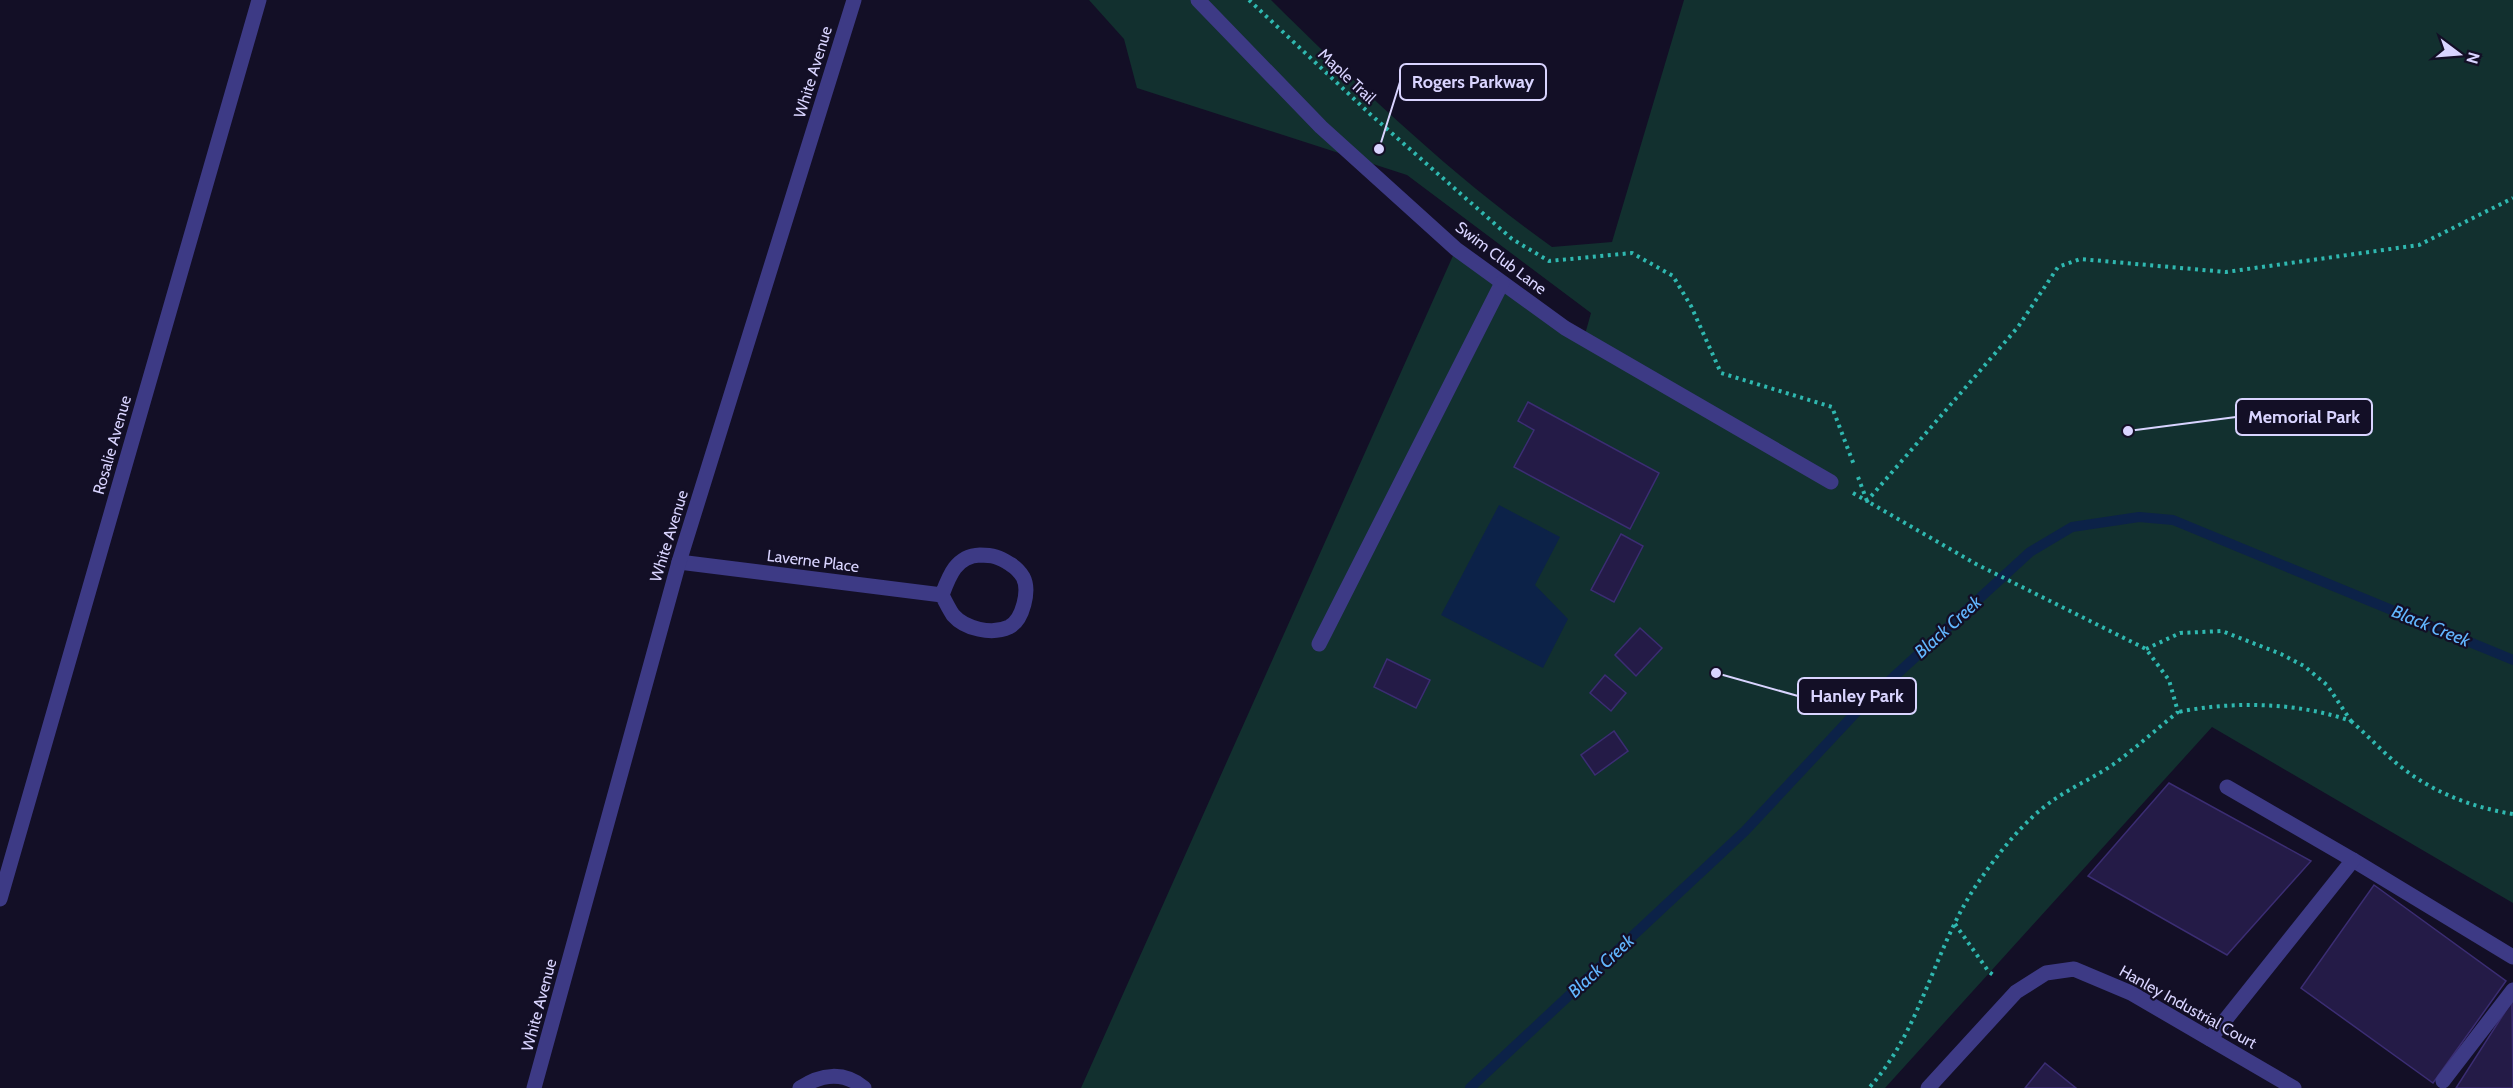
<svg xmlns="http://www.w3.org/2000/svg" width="2513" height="1088" viewBox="0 0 2513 1088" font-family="Cabin,sans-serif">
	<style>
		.green { fill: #12302f }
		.water { fill: #0c2248 }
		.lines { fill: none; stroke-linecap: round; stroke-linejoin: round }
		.stream { stroke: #0c2248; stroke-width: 10 }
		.building { fill: #241b47; stroke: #3b2d73; stroke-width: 1.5 }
		.path { stroke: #2fb8b0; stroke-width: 4; stroke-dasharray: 3 4.5; stroke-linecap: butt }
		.minor { stroke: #3d3a85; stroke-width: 15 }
		.labels { text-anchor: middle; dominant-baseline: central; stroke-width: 4.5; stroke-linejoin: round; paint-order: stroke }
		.street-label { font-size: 16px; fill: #d9d4ff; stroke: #130f26 }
		.water-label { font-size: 18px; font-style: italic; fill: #62b6ff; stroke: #130f26 }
		.leader { fill: none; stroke: #d9d4ff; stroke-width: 2 }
		.callout-dot { fill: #d9d4ff; stroke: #130f26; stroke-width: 2 }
		.callout { fill: #130f26; stroke: #d9d4ff; stroke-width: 2 }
		.callout-label { font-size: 18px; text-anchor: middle; font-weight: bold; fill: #d9d4ff }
	</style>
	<rect width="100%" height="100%" fill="#130f26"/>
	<path class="green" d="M1089,0H1271C1359,87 1451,175 1552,247L1612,242L1684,0H2513V903L2212,727L1885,1088H1081L1456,249L1584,338L1591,313L1407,175L1137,88L1124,39Z"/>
	<path class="water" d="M1499,505L1560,537L1535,585L1568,619L1543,668L1441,615Z"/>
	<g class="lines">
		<path class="stream" d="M1470,1088L1745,831L1862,706L2030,552L2072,527L2139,517L2173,520L2513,660"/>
	</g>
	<g class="building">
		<path d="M1528,402L1659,473L1630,529L1514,467L1534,430L1518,421Z"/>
		<path d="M1621,534L1643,546L1614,602L1591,590Z"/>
		<path d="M1640,628L1662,648L1636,676L1615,655Z"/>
		<path d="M1387,659L1430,680L1416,708L1374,687Z"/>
		<path d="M1605,675L1626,693L1611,711L1590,693Z"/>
		<path d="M1614,731L1628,751L1595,775L1581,755Z"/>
		<path d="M2169,783L2311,861L2227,955L2088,876Z"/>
		<path d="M2374,885L2506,981L2433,1083L2301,988Z"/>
		<path d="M2512,1001L2513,1088H2456Z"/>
		<path d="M2045,1063L2076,1088H2025Z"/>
	</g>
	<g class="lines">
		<g class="path">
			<path d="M1249,0L1370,114L1512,239L1549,261L1632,253L1673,276L1691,306L1721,373L1832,407L1854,465"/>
			<path d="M1858,477L1867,501L1976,564L2146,649L2169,680L2178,712C2158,728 2139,745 2118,761C2098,776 2073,786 2052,801C2025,820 2001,850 1982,877C1934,943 1924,1027 1869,1088"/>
			<path d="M1853,493L1867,501L2018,327L2058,267L2080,259L2226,272L2419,245L2513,198"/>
			<path d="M2146,649L2180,633L2222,631L2281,654L2304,666L2327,685L2351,721C2297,702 2233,701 2178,712"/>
			<path d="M2351,721C2366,734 2380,749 2395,762C2429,791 2470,807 2513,814"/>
			<path d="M1955,924L1989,972L1996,977"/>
		</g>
		<g class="minor">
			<path d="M1198,0L1321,127L1456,249L1565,328L1831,482"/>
			<path d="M679,562L942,595C949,576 956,556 980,555C993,555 999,557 1010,564C1015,567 1020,572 1023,577C1030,590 1023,620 1009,627C992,635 965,629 953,615C949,609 945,601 942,595"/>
			<path d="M1319,644L1502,283"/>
			<path d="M2353,860L2513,957"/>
			<path d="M0,899L259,0"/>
			<path d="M2210,1039L2353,860L2227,787"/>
			<path d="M2443,1081L2513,990"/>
			<path d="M534,1088L679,562L854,0"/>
			<path d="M800,1088C821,1074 844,1071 864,1088"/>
			<path d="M1928,1088L2016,992L2046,973L2074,969L2131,993L2294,1088"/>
		</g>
	</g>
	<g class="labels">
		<g class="street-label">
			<text transform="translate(813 72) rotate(-73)">White Avenue</text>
			<text transform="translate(1347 76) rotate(43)">Maple Trail</text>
			<text transform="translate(1501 258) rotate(37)">Swim Club Lane</text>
			<text transform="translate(112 445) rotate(-74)">Rosalie Avenue</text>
			<text transform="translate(669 536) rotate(-73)">White Avenue</text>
			<text transform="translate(813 561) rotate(7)">Laverne Place</text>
			<text transform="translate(539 1005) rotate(-75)">White Avenue</text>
			<text transform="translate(2188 1007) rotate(29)">Hanley Industrial Court</text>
		</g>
		<g class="water-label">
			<text transform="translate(2431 626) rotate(22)">Black Creek</text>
			<text transform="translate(1948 627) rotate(-42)">Black Creek</text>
			<text transform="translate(1601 966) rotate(-43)">Black Creek</text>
		</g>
	</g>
	<path class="leader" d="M1379 149L1400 82M2128 431L2236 417M1716 673L1798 696"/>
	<g class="callout-dot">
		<circle cx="1379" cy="149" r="6"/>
		<circle cx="2128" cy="431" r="6"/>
		<circle cx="1716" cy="673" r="6"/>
	</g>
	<g class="callout">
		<rect x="1400" y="64" width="146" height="36" rx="6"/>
		<rect x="2236" y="399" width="136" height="36" rx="6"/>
		<rect x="1798" y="678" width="118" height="36" rx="6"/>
	</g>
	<g class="callout-label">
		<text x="1473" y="88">Rogers Parkway</text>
		<text x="2304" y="423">Memorial Park</text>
		<text x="1857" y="702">Hanley Park</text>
	</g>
	<g transform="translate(2459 54) rotate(106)" stroke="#130f26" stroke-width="4.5" paint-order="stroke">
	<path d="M0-4.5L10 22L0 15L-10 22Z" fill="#d9d4ff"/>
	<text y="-9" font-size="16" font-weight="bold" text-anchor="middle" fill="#d9d4ff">N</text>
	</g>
</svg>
